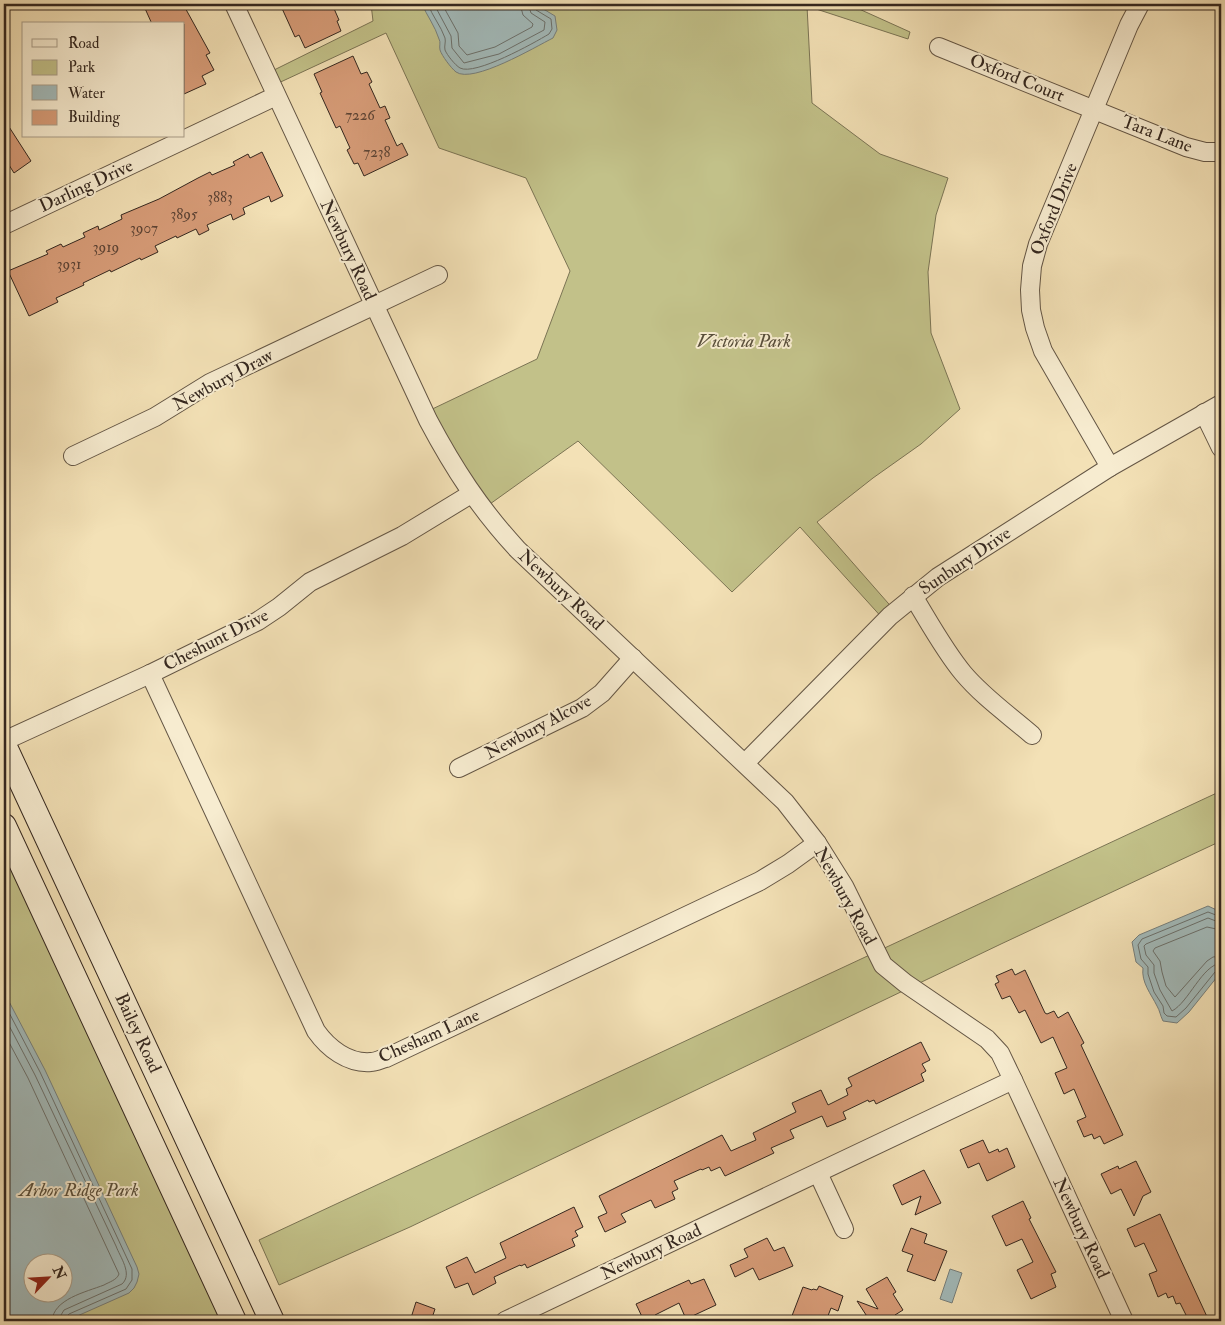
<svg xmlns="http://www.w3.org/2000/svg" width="1225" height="1325" viewBox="0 0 1225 1325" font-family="'IM FELL Double Pica',serif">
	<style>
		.green { fill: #c2c189; stroke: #7b7454; fill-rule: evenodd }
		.water { fill: #a2baba; stroke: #767f7c; fill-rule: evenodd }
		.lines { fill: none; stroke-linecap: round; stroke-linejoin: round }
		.shore { stroke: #6b706c; stroke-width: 1 }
		.building { fill: #d79c78; stroke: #34271f }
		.minor-casing { stroke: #645645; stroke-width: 20 }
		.secondary-casing { stroke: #34271f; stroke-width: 26 }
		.minor { stroke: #f7ecd0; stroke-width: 18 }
		.secondary { stroke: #f7ecd0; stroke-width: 24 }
		.labels { text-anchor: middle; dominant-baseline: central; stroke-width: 4; stroke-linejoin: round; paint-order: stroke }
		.number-label { font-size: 15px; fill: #5d4435 }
		.street-label { font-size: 18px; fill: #34271f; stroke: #f7ecd0 }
		.park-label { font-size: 18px; font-style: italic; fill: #584e3a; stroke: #f7ecd0 }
	</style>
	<rect width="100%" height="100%" fill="#f3e1b6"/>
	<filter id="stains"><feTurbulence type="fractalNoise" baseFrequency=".004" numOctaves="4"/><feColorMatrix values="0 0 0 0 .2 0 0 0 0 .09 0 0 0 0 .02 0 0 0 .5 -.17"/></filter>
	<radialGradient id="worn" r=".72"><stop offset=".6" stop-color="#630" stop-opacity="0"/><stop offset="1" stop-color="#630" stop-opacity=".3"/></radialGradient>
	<g class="green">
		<path d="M371,4H848L910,32L908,39L807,6L812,103L880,154L948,178L936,215L928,272L931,333L960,409L921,444L873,478L817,522L895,611L885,621L800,527L732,592L578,441L483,509L424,413L537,359L570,271L526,178L439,148L386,33L272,86L266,74L373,21Z"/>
		<path d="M1221,791V841L1001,944L410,1227L279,1285L259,1240Z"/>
		<path d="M4,852L223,1321H4ZM32,1262H62V1292H32Z"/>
	</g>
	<g class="water">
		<path d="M422,4H535L555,16L557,30L553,38C535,47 473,84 456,72C451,68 442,56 440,50C439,46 441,42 439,39C435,26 427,16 422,4Z"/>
		<path d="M1208,906L1221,912V972L1189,1012L1177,1023L1163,1021C1160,1015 1160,1011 1157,1006C1151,994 1141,982 1143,968L1136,962L1132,942L1139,935Z"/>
		<path d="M4,992L45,1070L137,1267L139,1274L137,1282L134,1288L129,1293L66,1321H10L4,1296ZM32,1262H62V1292H32Z"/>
		<path d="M950,1269L962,1273L952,1303L940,1299Z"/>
	</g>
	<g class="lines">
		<g class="shore">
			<path d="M428,4C432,16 441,26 445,38C446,42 444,46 445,50C447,55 455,65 460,68C475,76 534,43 549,34L552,29L551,19L536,10L534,4"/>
			<path d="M434,4L451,36L452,48L464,63L499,54L544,30L545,22L531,13L528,4"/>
			<path d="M442,4L458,33L459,46L467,55L495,47L532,27L533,24L523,15L520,4"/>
			<path d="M1221,917L1208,912L1142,939L1138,945L1141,959L1148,967V974L1154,992L1163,1006L1164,1013L1167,1016L1176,1017L1186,1008L1215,972L1221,970"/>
			<path d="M1221,923L1208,918L1146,944L1144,946L1146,955L1154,965V973L1160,990L1172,1011C1189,1002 1202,965 1221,963"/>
			<path d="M1221,930L1207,927L1155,948L1153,951L1160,961L1162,972L1166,986L1175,997L1207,961L1213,957L1221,956"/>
			<path d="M4,1003L40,1072L132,1269V1280L126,1289L69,1314L66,1317V1321"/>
			<path d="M4,1016L35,1075L116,1246C120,1257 133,1274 122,1284L64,1310L61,1315L60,1321"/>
			<path d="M4,1033L28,1078L119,1274C117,1280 109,1282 104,1285C86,1292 53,1299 52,1321"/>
		</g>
	</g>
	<g class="building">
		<path d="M143,4H183L210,53L206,55L214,70L202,76L206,84L184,94V24H152Z"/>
		<path d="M280,4H332L339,20L337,21L341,31L305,48L299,35L295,37Z"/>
		<path d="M353,56L361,74L367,72L372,82L369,84L380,108L385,106L390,118L385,120L397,146L402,143L408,155L364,176L358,163L354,164L347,150L350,148L340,126L336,128L320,93L322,92L314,74Z"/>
		<path d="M4,119L31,161L14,173L9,165L4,168Z"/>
		<path d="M262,152L283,196L271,202L269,196L243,208L245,214L233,220L231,214L207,225L209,230L199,235L196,229L177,238L176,236L155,246L158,252L141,260L140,258L111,272L110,270L83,283L84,285L56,298L58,302L29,316L8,271L48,254L46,251L61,244L63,247L85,237L83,233L98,226L99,230L122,219L121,215L159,199L198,178L210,172L212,175L235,165L233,162L248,154L250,158Z"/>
		<path d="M1012,969L1015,975L1025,970L1045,1013L1047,1014L1054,1011L1058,1018L1068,1012L1084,1043L1081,1045L1123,1135L1104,1144L1100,1136L1094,1139L1092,1134L1084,1137L1077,1121L1086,1117L1074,1089L1064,1094L1055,1073L1067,1068L1053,1037L1041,1043L1025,1010L1019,1013L1010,996L1002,999L995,984L999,982L996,976Z"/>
		<path d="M921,1042L930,1060L922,1064L926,1071L921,1074L924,1081L876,1104L874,1100L869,1102L868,1100L843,1112L846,1119L827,1127L822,1116L790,1130L794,1138L771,1148L774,1153L725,1176L720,1167L711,1171L709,1167L702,1170L701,1169L674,1181L678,1189L672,1192L675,1199L655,1208L651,1200L621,1214L626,1222L605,1232L598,1217L607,1213L599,1196L722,1135L731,1151L756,1140L753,1133L796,1112L792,1103L821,1090L828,1105L848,1095L846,1089L852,1086L848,1078Z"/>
		<path d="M983,1140L989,1153L998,1149L999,1152L1007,1148L1015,1167L987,1181L979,1163L968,1168L960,1150Z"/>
		<path d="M1136,1161L1151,1192L1143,1196L1134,1216L1121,1189L1111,1194L1101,1174L1118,1166L1119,1169Z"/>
		<path d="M924,1170L941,1203L915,1215L921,1196L902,1205L893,1185Z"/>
		<path d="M1023,1201L1031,1218L1029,1219L1056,1272L1051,1274L1056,1287L1031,1299L1017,1270L1033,1262L1022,1239L1006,1246L992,1216Z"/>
		<path d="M574,1207L583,1227L575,1231L578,1236L572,1239L575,1246L527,1268L525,1264L521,1266L520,1265L494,1277L496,1283L473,1295L468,1283L455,1288L446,1267L467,1257L475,1273L506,1258L500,1243Z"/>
		<path d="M1160,1214L1179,1256L1209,1321H1189L1180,1303L1176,1304L1173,1296L1168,1298L1166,1293L1158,1297L1149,1274L1157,1271L1144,1243L1135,1247L1127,1229Z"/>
		<path d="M911,1228L927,1234L924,1243L947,1251L935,1281L907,1271L913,1255L902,1251Z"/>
		<path d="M767,1238L774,1251L784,1247L793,1266L759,1280L753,1268L735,1277L730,1265L748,1257L744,1249Z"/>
		<path d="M887,1277L896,1292L893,1294L903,1310L895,1315L908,1320V1321H870L857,1301L878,1309L866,1289Z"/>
		<path d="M704,1279L716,1305L686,1319L679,1303L655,1315L658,1321H644L636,1304L689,1280L691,1284Z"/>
		<path d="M819,1286L843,1296L838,1311L831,1308L826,1321H815L804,1317L803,1321H790L803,1287L812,1290L813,1289L817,1290Z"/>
		<path d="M416,1302L435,1309L431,1321H410Z"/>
	</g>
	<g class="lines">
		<g class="minor-casing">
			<g id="minor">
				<path d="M234,4L428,420C454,469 480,509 518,550L785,802L817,843L844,886L883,965L905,983L987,1039L1000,1053L1013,1080L1124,1321"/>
				<path d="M939,47L1186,147L1205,152H1221"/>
				<path d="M4,225L276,96"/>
				<path d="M1204,413L1221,448"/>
				<path d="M73,456L155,417L210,383L438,275"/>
				<path d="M1110,467L1043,351L1035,328L1031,310L1030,290L1032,266L1038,244L1129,25L1140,4"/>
				<path d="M913,596C929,622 944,650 963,673C983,697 1009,715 1032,735"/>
				<path d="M150,674L316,1031C328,1048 348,1064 371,1062C376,1062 381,1059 386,1058L760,881L788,864L817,843"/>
				<path d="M4,741L150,674L258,621L279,607L310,582L402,536L471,494"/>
				<path d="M745,763L890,616L938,577L1110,467L1221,404"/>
				<path d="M459,768L582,708L602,693L633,658"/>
				<path d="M818,1173L844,1229"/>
				<path d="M505,1321L1013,1080"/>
			</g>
		</g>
		<g class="secondary-casing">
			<g id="secondary">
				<path d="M4,745L272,1321"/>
				<path d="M4,826L234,1321"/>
			</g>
		</g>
		<use href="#minor" class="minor"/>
		<use href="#secondary" class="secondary"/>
	</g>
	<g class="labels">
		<g class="number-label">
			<text x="360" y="115">7226</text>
			<text x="377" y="152">7238</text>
			<text x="220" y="197">3883</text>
			<text x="184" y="214">3895</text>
			<text x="144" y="228">3907</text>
			<text x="106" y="247">3919</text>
			<text x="69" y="264">3931</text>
		</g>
		<g class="street-label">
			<text transform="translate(1017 78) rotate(22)">Oxford Court</text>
			<text transform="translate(1157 134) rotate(21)">Tara Lane</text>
			<text transform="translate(86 186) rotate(-25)">Darling Drive</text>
			<text transform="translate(1054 209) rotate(-68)">Oxford Drive</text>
			<text transform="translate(348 250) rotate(65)">Newbury Road</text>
			<text transform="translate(223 380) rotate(-28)">Newbury Draw</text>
			<text transform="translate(965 561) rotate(-34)">Sunbury Drive</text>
			<text transform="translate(561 590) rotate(43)">Newbury Road</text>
			<text transform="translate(216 640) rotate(-27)">Cheshunt Drive</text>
			<text transform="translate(538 727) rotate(-28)">Newbury Alcove</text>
			<text transform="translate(845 896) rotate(61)">Newbury Road</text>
			<text transform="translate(138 1033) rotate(65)">Bailey Road</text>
			<text transform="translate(429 1036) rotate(-24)">Chesham Lane</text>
			<text transform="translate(1081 1228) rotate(65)">Newbury Road</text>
			<text transform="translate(651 1252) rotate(-25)">Newbury Road</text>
		</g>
		<g class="park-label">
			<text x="744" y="341">Victoria Park</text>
			<text x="79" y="1190">Arbor Ridge Park</text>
		</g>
	</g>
	<rect width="1225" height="1325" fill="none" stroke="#f3e1b6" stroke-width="20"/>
	<rect x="5" y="5" width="1215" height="1315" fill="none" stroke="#34271f" stroke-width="2.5"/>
	<rect x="10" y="10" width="1205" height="1305" fill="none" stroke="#34271f"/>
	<rect x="22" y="22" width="162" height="115" fill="#f7ecd0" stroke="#a99d89"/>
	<rect x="32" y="39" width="25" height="8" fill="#f7ecd0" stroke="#a99d89"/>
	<text x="68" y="48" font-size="15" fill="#34271f">Road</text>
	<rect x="32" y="60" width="25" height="15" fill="#c2c189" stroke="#a99d89"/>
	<text x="68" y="72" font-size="15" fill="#34271f">Park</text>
	<rect x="32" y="85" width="25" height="15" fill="#a2baba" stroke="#a99d89"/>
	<text x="68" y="98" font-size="15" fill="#34271f">Water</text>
	<rect x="32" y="110" width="25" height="15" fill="#d79c78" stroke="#a99d89"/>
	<text x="68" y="122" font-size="15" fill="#34271f">Building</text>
	<g transform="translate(48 1278) rotate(65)"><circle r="24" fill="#f7ecd0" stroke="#a99d89"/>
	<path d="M0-4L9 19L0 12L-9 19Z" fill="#8f2418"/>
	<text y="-8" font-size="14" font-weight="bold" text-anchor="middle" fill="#34271f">N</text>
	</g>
	<rect width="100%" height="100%" filter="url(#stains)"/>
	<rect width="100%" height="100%" fill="url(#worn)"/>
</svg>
